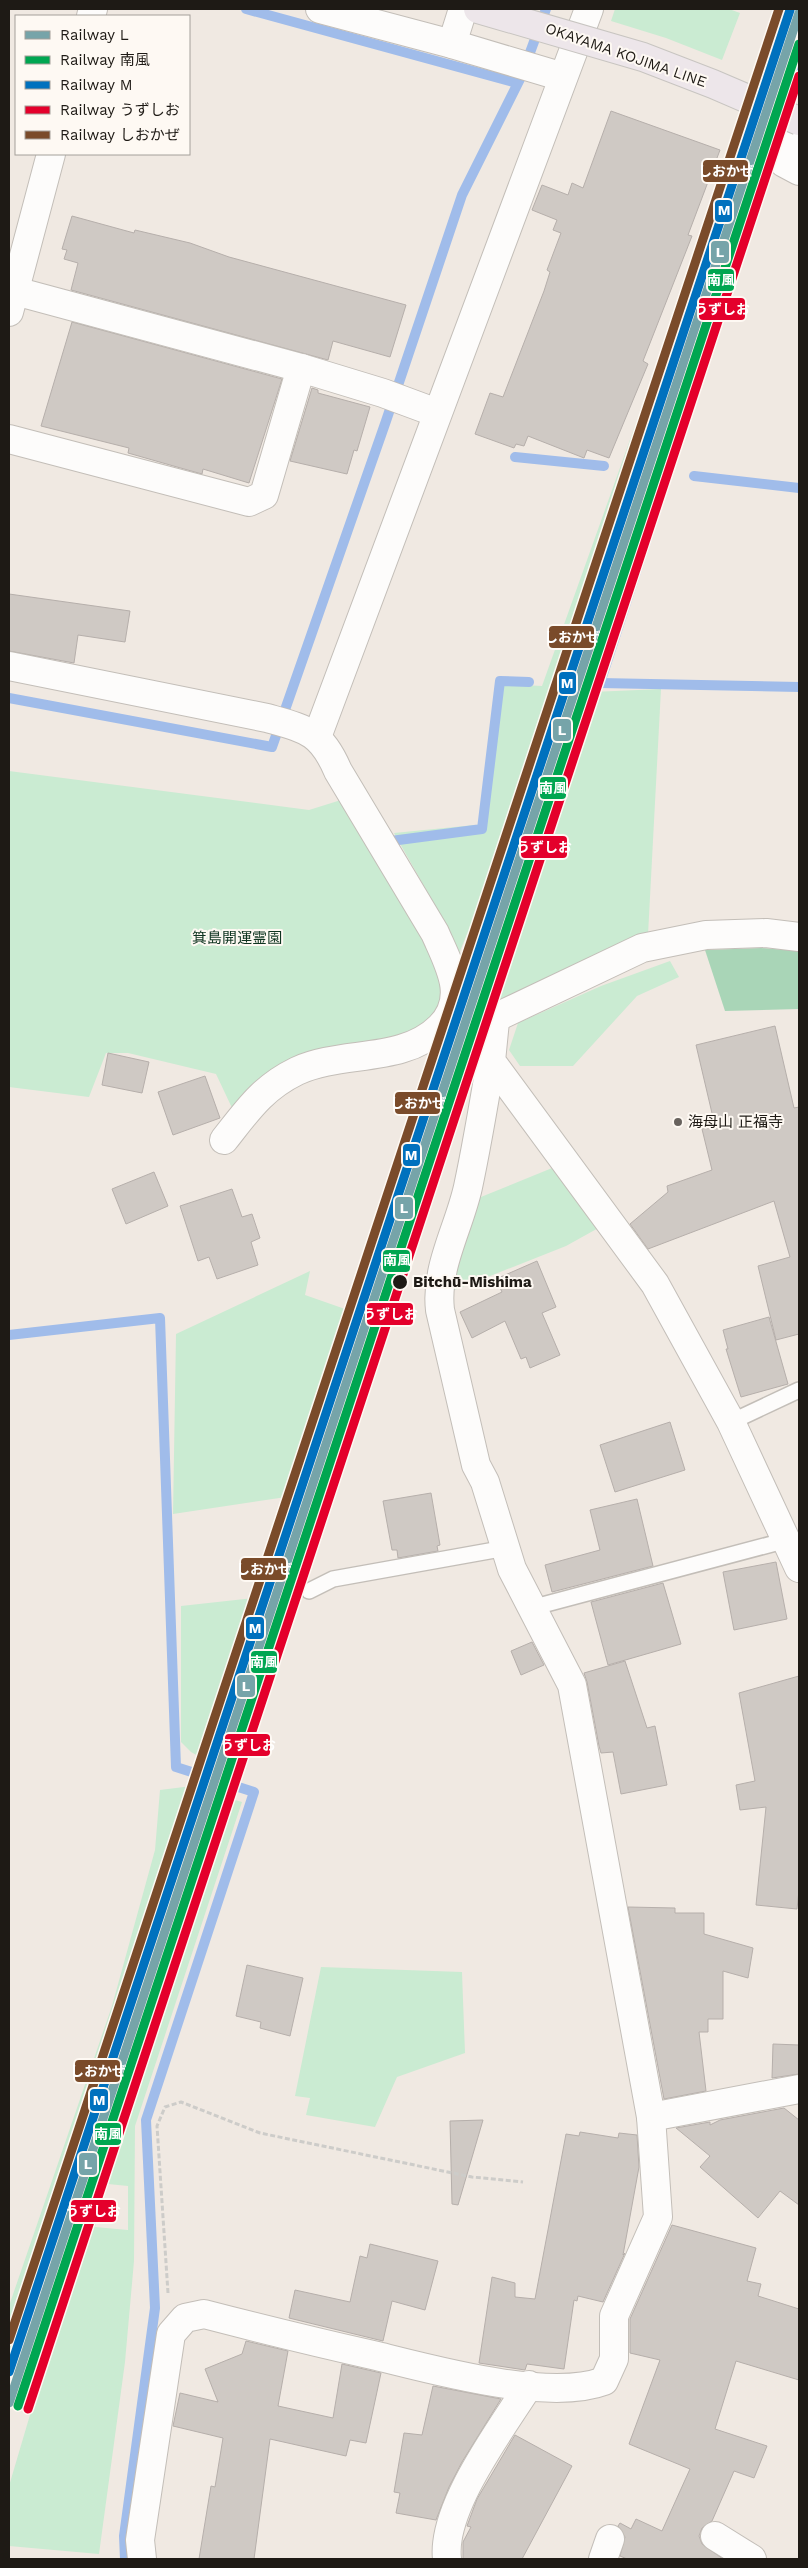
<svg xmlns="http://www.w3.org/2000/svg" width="808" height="2568" viewBox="0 0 808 2568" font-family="'Work Sans','Noto Sans JP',sans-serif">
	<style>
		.green { fill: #caebd2; fill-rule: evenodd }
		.forest { fill: #a9d5b7 }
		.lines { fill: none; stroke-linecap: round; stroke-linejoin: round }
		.stream { stroke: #a0bcea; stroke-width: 10 }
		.building { fill: #cfc9c4; stroke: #b6afab }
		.service-casing { stroke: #c3beb8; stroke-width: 18 }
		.minor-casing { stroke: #c3beb8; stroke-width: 30 }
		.path { stroke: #cdccc9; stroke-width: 3; stroke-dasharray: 5 2.5; stroke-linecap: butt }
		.service { stroke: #fdfcfb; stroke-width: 15 }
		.minor { stroke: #fdfcfb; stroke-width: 28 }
		.primary-bridge-casing { stroke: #c8c5c1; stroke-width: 30; stroke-linecap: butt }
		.primary-bridge { stroke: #ede6ea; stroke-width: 28 }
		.rail-1-casing { stroke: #fef9f3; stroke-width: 12 }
		.rail-2-casing { stroke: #fef9f3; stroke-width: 12 }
		.rail-3-casing { stroke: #fef9f3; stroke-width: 12 }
		.rail-4-casing { stroke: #fef9f3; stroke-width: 12 }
		.rail-5-casing { stroke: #fef9f3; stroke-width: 12 }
		.rail-1 { stroke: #76a4a9; stroke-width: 9 }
		.rail-2 { stroke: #00a651; stroke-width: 9 }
		.rail-3 { stroke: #0071be; stroke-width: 9 }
		.rail-4 { stroke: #e4002b; stroke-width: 9 }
		.rail-5 { stroke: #7a4b2a; stroke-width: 9 }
		.poi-dot { fill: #68625d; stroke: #fef9f3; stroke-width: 2 }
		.stop-dot { fill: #1e1a15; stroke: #fef9f3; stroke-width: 2 }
		.labels { text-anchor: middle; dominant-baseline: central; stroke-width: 4; stroke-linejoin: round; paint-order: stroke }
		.street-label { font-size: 15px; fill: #1e1a15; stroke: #fef9f3 }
		.park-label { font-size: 15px; fill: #0e3420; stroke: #fef9f3 }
		.poi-label { font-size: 15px; fill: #1e1a15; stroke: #fef9f3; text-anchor: start }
		.stop-label { font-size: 15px; font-weight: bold; fill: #1e1a15; stroke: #fef9f3; text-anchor: start }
		.line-badge { stroke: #fef9f3; stroke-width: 2 }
		.badge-label { font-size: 14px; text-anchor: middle; font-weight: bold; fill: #fff }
	</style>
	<rect width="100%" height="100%" fill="#f0e9e2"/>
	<g class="green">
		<path d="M615,9H729L740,13L722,60L666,38L611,21Z"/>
		<path d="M735,146L742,147L558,681L481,937L467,934L456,961L446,925L394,833L485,824L502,684L542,686Z"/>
		<path d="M661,689L648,935L496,1003L483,999L592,692Z"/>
		<path d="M9,771L309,810L341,800L418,924L449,986L426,1029L233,1110L216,1074L128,1053H106L89,1097L9,1087Z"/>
		<path d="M670,961L679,977L637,996L573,1066H520L509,1050L518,1023L601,986Z"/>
		<path d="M557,1166L602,1226L566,1246L452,1291V1269L476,1199Z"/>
		<path d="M371,1270L293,1496L173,1514L176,1334L310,1271L305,1295L345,1309L360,1272Z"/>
		<path d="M263,1597L207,1761L191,1752L181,1742V1606Z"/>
		<path d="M200,1785L9,2362V2306L112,2006L155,1850L160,1790Z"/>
		<path d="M221,1796L242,1802L135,2126L134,2261L125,2362L99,2554L9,2546V2486L84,2232ZM108,2184L128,2186V2230L95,2227Z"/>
		<path d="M321,1967L462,1972L465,2053L397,2077L375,2127L306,2115L310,2098L295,2096Z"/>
	</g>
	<path class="forest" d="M761,948L799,951V1009L725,1011L705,950Z"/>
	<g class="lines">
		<g class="stream">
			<path d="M246,9L517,83"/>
			<path d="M515,457L604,466"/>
			<path d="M694,476L799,488"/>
			<path d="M596,683H600L799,70"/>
			<path d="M600,683L799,687"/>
			<path d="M9,698L272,747L386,421L462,195L521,77L546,9"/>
			<path d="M391,841L482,829L500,681L529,682"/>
			<path d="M9,1335L160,1318L176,1767L254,1792L146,2120L155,2308L124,2536L125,2559"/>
		</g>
	</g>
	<g class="building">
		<path d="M611,111L720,150L688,235L692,236L643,361L648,364L609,458L587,450L584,458L528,436L524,446L516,444L514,448L475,434L490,393L503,397L544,291L550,272L547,270L561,233L553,230L557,220L532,210L542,185L568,195L572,183L583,188Z"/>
		<path d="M72,216L134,233L135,230L190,243L229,257L406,305L390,357L333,341L328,360L71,290L78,263L64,259L67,250L62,249Z"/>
		<path d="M72,322L282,379L249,483L203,469L202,474L177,467L128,453L129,448L41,426Z"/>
		<path d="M312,388L318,390V393L370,407L357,451L354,450L347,474L290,461Z"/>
		<path d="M9,594L130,611L125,642L78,635L74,663L9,651Z"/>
		<path d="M775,1026L794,1108L799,1107V1334L776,1340L758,1266L790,1257L774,1201L648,1249L630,1224L668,1192L667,1186L712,1170L702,1129L715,1126L696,1045Z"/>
		<path d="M108,1053L149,1062L142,1093L102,1085Z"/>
		<path d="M205,1076L220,1118L173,1135L158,1092Z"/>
		<path d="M154,1172L168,1206L126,1224L112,1189Z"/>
		<path d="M232,1189L242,1217L252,1214L260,1238L251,1242L258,1265L217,1279L209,1257L198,1261L180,1206Z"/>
		<path d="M537,1261L556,1307L542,1313L560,1355L530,1368L526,1357L521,1359L505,1321L472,1338L460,1312L502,1292L496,1279Z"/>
		<path d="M769,1317L788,1384L741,1397L726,1349H728L723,1330Z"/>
		<path d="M670,1422L685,1470L615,1492L600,1445Z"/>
		<path d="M431,1493L440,1545L437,1546L438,1551L398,1558L397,1550H392L383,1501Z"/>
		<path d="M637,1499L653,1566L552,1592L545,1565L600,1550L590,1510Z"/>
		<path d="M776,1562L787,1619L734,1630L723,1572Z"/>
		<path d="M663,1583L681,1644L608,1665L591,1602Z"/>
		<path d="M532,1642L544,1665L521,1675L511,1651Z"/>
		<path d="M625,1661L647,1728L655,1726L667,1785L621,1794L613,1752L601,1753L599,1746L587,1682L584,1673Z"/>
		<path d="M799,1676V1890L797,1909L756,1905L766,1807L740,1810L736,1785L755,1781L739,1693Z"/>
		<path d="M628,1907L675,1908V1913H704V1934L753,1948L748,1978L723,1971V2019H708V2032H699L706,2091L664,2099Z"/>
		<path d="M247,1965L303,1978L290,2036L260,2028L261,2022L236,2016Z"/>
		<path d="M773,2044L799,2045V2074L772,2078Z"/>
		<path d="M784,2108L799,2120V2205L780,2191L758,2218L700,2167L710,2156L676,2128L710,2122V2125L720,2120Z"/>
		<path d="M483,2120L458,2205L452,2204L450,2121Z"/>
		<path d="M580,2132L618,2138L619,2133L637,2135L639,2167L623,2255L625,2253L603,2302L578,2296L577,2301L574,2300L564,2369L527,2364L525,2370L479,2363L492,2277L515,2283V2297L535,2299L566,2134L579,2136Z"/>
		<path d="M672,2225L756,2248L747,2281L761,2284L758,2296L799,2309V2380L736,2361L715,2429L767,2446L754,2478L734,2471L712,2521L702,2528L699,2536L702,2544L723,2559H627L620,2556L625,2537L618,2526L620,2523L631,2529L636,2519L662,2531L690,2469L629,2444L660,2360L630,2353V2319Z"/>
		<path d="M370,2244L438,2261L425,2310L392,2301L383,2341L289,2318L295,2290L350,2302L360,2256L367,2258Z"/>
		<path d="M246,2341L288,2351L278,2406L333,2418L342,2364L381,2373L366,2443L350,2440L346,2456L270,2439L254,2559H199L211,2486L215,2487L223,2438L173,2426L180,2393L218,2402L205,2369L242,2354Z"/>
		<path d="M433,2386L501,2399L462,2462L449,2487L436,2520L396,2513L400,2493L394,2492L404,2433L422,2435Z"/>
		<path d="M515,2435L572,2466L522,2559H463V2542L471,2527L467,2526L477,2499Z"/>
	</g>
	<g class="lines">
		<g class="service-casing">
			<g id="service">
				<path d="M731,1422L799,1390"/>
				<path d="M309,1591L333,1579L506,1548"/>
				<path d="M531,1608L787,1540"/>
			</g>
		</g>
		<g class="minor-casing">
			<g id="minor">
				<path d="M320,9L452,44L563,77"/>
				<path d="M91,16L93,9"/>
				<path d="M452,44L463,9"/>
				<path d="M799,123L784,163L799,171"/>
				<path d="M15,291L301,368L383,393L437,413"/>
				<path d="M9,312L51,154"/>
				<path d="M9,439L249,502L264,495L301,368"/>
				<path d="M9,666L267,718C306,729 321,731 338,771L435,933C449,965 469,998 440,1027C403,1064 342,1050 297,1071C262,1088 247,1111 224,1140"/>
				<path d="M317,737L589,9"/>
				<path d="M799,937L766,933L706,935L642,948L501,1015L495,1021L491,1061L655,1284L731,1422L799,1568"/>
				<path d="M651,2117L799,2089"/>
				<path d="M715,2536L752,2559"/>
				<path d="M142,2559L140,2540L171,2334L185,2318L204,2314C262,2329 319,2343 377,2356C434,2370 549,2402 604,2381L614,2359V2316L658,2217L651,2117L572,1685L512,1569L485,1482L476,1465L440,1310C435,1267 459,1228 468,1187C477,1145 484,1103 491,1061"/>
				<path d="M447,2559C441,2508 502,2428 529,2385"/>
				<path d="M603,2559L610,2539"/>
			</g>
		</g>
		<path class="path" d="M168,2293L157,2126L165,2107L181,2102L260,2133L472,2177L523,2182"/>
		<use href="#service" class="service"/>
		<use href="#minor" class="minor"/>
		<g class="primary-bridge-casing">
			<path id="primary-bridge" d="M478,9L643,57L713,84L799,121"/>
		</g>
		<use href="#primary-bridge" class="primary-bridge"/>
		<g class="rail-1-casing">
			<path id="rail-1" d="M9,2403L799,13"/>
		</g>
		<g class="rail-2-casing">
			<path id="rail-2" d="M18,2406L799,44"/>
		</g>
		<g class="rail-3-casing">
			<path id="rail-3" d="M9,2372L790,10"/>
		</g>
		<g class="rail-4-casing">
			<path id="rail-4" d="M28,2409L799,76"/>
		</g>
		<g class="rail-5-casing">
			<path id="rail-5" d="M9,2340L779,9"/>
		</g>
		<use href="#rail-1" class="rail-1"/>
		<use href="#rail-2" class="rail-2"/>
		<use href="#rail-3" class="rail-3"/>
		<use href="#rail-4" class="rail-4"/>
		<use href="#rail-5" class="rail-5"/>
	</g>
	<circle class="poi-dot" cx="678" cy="1122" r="5"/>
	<circle class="stop-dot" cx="400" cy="1282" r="8"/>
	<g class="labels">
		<g class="street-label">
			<text transform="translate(626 55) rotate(19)">OKAYAMA KOJIMA LINE</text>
		</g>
		<g class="park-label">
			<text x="237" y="938">箕島開運霊園</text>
		</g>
		<g class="poi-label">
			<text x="688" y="1122">海母山 正福寺</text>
		</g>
		<g class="stop-label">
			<text x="413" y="1282">Bitchū-Mishima</text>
		</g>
	</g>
	<g class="line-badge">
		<rect x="702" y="159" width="47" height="24" rx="5" fill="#7a4b2a"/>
		<rect x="714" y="199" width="19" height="24" rx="5" fill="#0071be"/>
		<rect x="710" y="240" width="20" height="24" rx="5" fill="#76a4a9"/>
		<rect x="707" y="268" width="28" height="24" rx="5" fill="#00a651"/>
		<rect x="698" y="297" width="48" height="24" rx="5" fill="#e4002b"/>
		<rect x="548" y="625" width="47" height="24" rx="5" fill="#7a4b2a"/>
		<rect x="558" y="671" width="19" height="24" rx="5" fill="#0071be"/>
		<rect x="552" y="718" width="20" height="24" rx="5" fill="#76a4a9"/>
		<rect x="539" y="776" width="28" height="24" rx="5" fill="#00a651"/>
		<rect x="520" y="835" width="48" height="24" rx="5" fill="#e4002b"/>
		<rect x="394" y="1091" width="47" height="24" rx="5" fill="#7a4b2a"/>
		<rect x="402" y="1143" width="19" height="24" rx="5" fill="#0071be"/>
		<rect x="394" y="1196" width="20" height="24" rx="5" fill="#76a4a9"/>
		<rect x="382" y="1249" width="29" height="24" rx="5" fill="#00a651"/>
		<rect x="366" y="1302" width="48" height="24" rx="5" fill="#e4002b"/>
		<rect x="240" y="1557" width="47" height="24" rx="5" fill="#7a4b2a"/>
		<rect x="245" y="1616" width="20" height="24" rx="5" fill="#0071be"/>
		<rect x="250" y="1650" width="28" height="24" rx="5" fill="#00a651"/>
		<rect x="236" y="1674" width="20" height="24" rx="5" fill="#76a4a9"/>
		<rect x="224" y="1733" width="47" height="24" rx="5" fill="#e4002b"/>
		<rect x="74" y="2059" width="47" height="24" rx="5" fill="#7a4b2a"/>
		<rect x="89" y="2088" width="20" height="24" rx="5" fill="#0071be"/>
		<rect x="94" y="2122" width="28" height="24" rx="5" fill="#00a651"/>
		<rect x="78" y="2152" width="20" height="24" rx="5" fill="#76a4a9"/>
		<rect x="70" y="2199" width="47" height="24" rx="5" fill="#e4002b"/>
	</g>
	<g class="badge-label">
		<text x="726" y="176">しおかぜ</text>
		<text x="724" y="215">M</text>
		<text x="720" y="257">L</text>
		<text x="721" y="285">南風</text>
		<text x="722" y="314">うずしお</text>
		<text x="572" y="642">しおかぜ</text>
		<text x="567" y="688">M</text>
		<text x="562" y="735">L</text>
		<text x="553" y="793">南風</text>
		<text x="544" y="852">うずしお</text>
		<text x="418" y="1108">しおかぜ</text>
		<text x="411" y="1160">M</text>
		<text x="404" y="1213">L</text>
		<text x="397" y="1265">南風</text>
		<text x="390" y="1319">うずしお</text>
		<text x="264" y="1574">しおかぜ</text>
		<text x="255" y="1633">M</text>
		<text x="264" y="1667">南風</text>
		<text x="246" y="1691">L</text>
		<text x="248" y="1750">うずしお</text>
		<text x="98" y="2076">しおかぜ</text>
		<text x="99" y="2105">M</text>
		<text x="108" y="2139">南風</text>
		<text x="88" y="2169">L</text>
		<text x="93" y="2216">うずしお</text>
	</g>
	<rect width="808" height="2568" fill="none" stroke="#1e1a15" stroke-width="20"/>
	<rect x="15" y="15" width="175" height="140" fill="#fef9f3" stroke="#a4a09a"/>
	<rect x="25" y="31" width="25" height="8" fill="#76a4a9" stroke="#a4a09a"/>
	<text x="60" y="40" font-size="15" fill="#1e1a15">Railway L</text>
	<rect x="25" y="56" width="25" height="8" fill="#00a651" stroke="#a4a09a"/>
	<text x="60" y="65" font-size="15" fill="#1e1a15">Railway 南風</text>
	<rect x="25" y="81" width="25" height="8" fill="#0071be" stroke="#a4a09a"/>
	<text x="60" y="90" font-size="15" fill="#1e1a15">Railway M</text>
	<rect x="25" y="106" width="25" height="8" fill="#e4002b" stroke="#a4a09a"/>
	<text x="60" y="115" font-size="15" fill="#1e1a15">Railway うずしお</text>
	<rect x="25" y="131" width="25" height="8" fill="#7a4b2a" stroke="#a4a09a"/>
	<text x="60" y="140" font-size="15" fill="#1e1a15">Railway しおかぜ</text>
</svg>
